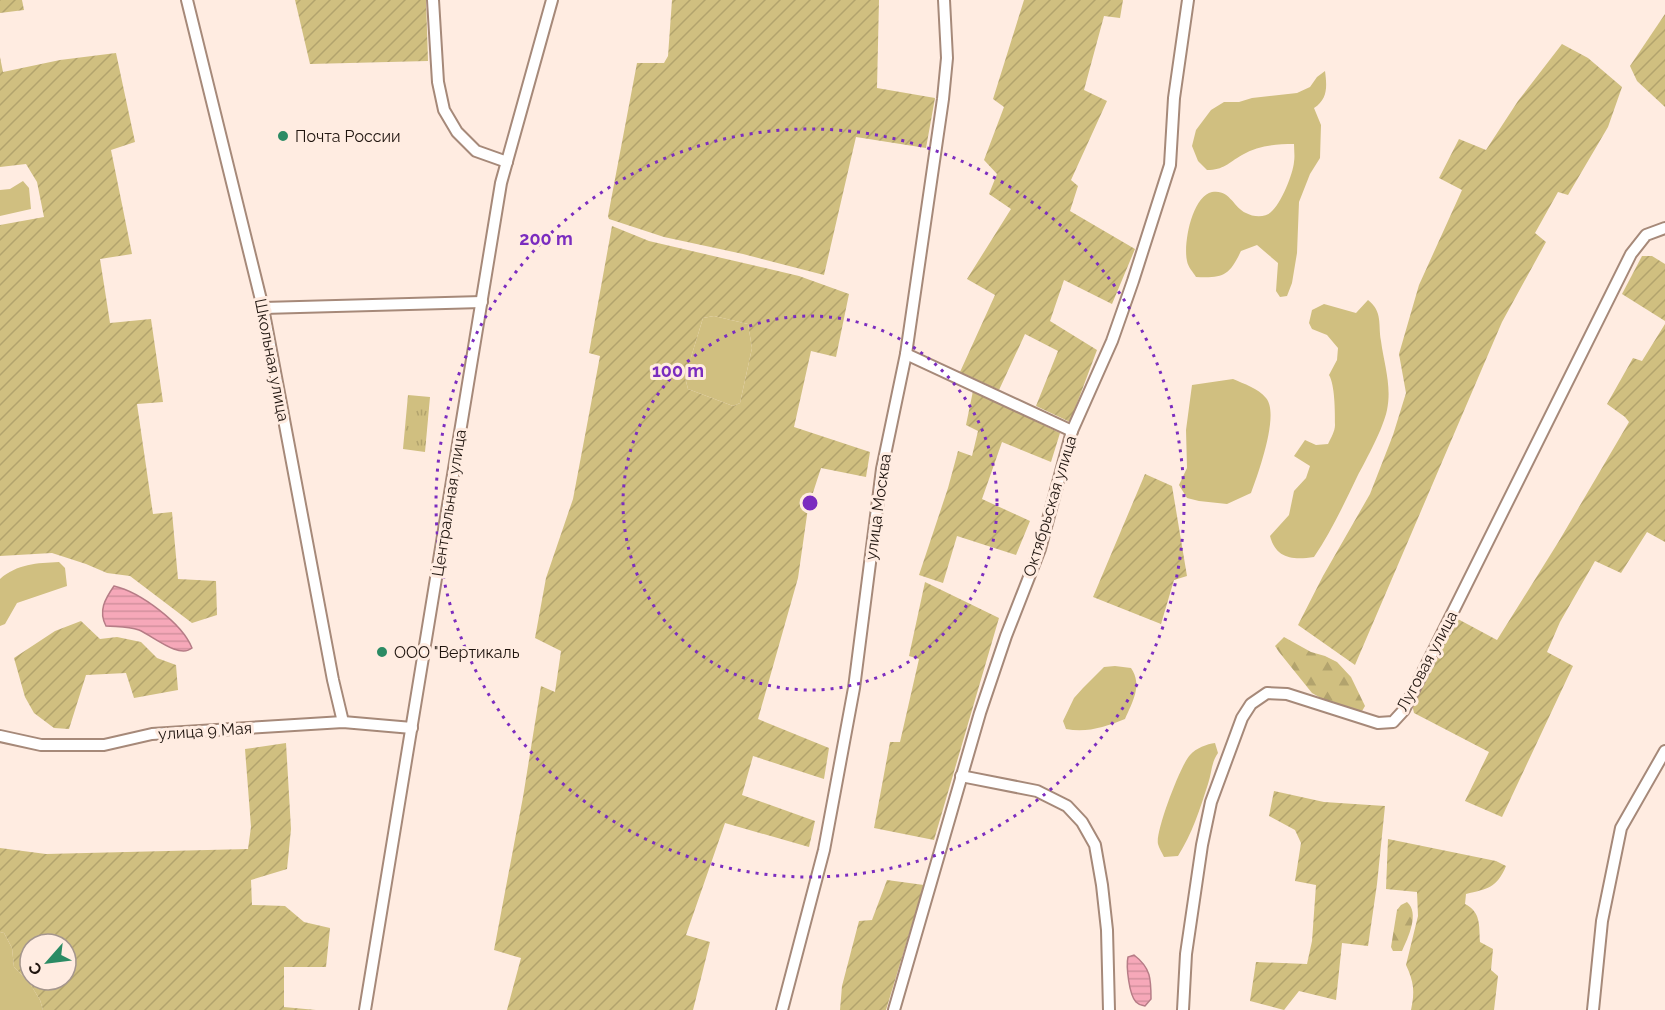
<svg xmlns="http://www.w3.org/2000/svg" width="1665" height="1010" viewBox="0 0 1665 1010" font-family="Raleway,sans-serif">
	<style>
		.grass { fill: #d0bf80 }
		.forest { fill: url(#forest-firs) }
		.park { fill: url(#park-tufts) }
		.garden { fill: url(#garden-furrows); fill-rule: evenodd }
		.water { fill: url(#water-rules); stroke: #b67c86; stroke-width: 1.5 }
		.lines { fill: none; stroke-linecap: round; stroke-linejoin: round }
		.street-casing { stroke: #a68979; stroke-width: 14 }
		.street { stroke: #fff; stroke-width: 10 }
		.ring { fill: none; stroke: #7b2cbf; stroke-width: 3; stroke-dasharray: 3 6 }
		.poi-dot { fill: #2b8b64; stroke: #ffece1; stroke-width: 2 }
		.labels { text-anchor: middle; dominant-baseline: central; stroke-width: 6; stroke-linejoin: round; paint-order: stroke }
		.poi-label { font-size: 16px; fill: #1f140e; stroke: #ffece1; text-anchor: start }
		.street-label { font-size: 16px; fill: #1f140e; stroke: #ffece1 }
		.centre { fill: #7b2cbf; stroke: #ffece1; stroke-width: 3 }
		.ring-label { font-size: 18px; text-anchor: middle; font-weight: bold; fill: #7b2cbf; stroke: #ffece1; stroke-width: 6; stroke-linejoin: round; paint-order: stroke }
	</style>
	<defs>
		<pattern id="forest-firs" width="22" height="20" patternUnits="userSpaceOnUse" patternTransform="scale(1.5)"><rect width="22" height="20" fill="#d0bf80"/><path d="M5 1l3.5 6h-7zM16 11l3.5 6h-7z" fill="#b2a36d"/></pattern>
		<pattern id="park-tufts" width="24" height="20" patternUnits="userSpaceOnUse" patternTransform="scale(1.5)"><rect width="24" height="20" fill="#d0bf80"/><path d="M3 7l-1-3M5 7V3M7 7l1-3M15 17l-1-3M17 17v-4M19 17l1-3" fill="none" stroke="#b2a36d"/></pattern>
		<pattern id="garden-furrows" width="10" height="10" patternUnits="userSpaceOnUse" patternTransform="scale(1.5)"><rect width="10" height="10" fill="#d0bf80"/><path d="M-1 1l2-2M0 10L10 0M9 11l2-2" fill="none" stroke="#b2a36d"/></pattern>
		<pattern id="water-rules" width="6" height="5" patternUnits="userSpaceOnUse" patternTransform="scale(1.5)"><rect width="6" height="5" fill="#f6a8b9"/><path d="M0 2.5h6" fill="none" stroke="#d2909e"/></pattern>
	</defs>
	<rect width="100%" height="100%" fill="#ffece1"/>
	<g class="grass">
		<path d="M1325,71C1327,86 1328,99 1314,108L1321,125L1320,158L1310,174L1299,202L1297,253L1292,283L1287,296L1280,297L1276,291L1278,263L1257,245L1241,251C1229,276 1224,278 1196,277C1193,272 1188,267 1187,261C1183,244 1192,196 1212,192C1230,189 1233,207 1246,213C1253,217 1265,218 1271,212C1281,204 1293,174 1294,162C1295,156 1294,150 1294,144C1275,144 1258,146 1242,155C1228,163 1224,170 1207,170L1198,161L1192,146L1196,130L1211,110L1224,102H1239L1252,98L1297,93L1310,87L1317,77Z"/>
		<path d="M23,181L29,188L31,209L0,216V190L10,189Z"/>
		<path d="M1368,300C1383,312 1378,324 1381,341C1384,364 1392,386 1387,410C1383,429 1367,458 1357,477C1344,504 1331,532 1314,557C1293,560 1276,559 1270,536L1289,515L1294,491L1306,478L1310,466L1294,456L1305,440L1316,445L1328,444C1331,438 1335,431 1335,425C1335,412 1335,385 1329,375L1337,360L1338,348L1327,335L1312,329L1309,323L1312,310L1324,304L1356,313Z"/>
		<path d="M714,316L748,324L752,348L740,403L733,406L688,389L685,377L703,318Z"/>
		<path d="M1233,379C1244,384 1258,388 1266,398C1280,414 1258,474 1251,493L1227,504L1199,501L1187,498L1179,485L1187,468L1186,430L1192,385Z"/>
		<path d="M59,562L65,568L67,586L17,603L5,624L0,626V579C17,564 37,563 59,562Z"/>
		<path d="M1115,666L1131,668C1143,685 1132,703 1125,719C1105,727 1087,733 1066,729L1063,721L1074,698L1083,688L1104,667Z"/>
		<path d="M1215,743L1218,753C1211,763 1212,772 1208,784C1200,809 1192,834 1178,856L1164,857C1162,853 1159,848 1158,844C1155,832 1181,764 1190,755C1196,748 1207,744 1215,743Z"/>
		<path d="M0,932L4,933L12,948L14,967L29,982L40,1000L43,1010H0Z"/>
	</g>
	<g class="forest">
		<path d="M1284,637L1311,652L1325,656L1337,662L1351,677L1365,706L1362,711L1326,701L1312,693L1279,652L1275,646Z"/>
		<path d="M1407,902C1420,913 1408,938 1402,951H1393L1391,947L1397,910L1401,905Z"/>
	</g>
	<path class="park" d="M408,395L430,397L425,452L403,449Z"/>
	<g class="garden">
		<path d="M0,0H22L24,10L0,13Z"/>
		<path d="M295,0H426L428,61L310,64Z"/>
		<path d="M672,0H879L877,88L935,98L926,148L856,137L824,275L743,254L664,237L609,219L608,216L637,63H664L668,56Z"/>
		<path d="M1024,0H1123L1120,18L1104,16L1084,90L1107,101L1071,180L1078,186L1070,211L1135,249L1112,304L1064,280L1050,321L1097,350L1070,422L1036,406L1058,351L1025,334L999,390L960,372L995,295L967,279L1011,209L989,194L997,174L984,160L1004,107L993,99Z"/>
		<path d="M1665,14V107L1637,81L1630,66Z"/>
		<path d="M1562,44L1588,58L1622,87L1608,127L1568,195L1558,192L1535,233L1546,242L1502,322L1355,665L1298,625L1323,576L1370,494L1393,435L1406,393L1399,354L1419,285L1462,190L1439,178L1459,139L1486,150L1518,101Z"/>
		<path d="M116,53L135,142L111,150L132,254L100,259L110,323L151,319L163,402L137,404L153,514L172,512L178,579L216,581L217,615L192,623L130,576L107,573L86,564L52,553L0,556V225L44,217L37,182L26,164L0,167V57L3,72L60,60Z"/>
		<path d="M612,226L649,241L799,276L849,294L836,357L811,351L794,427L870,452L866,477L821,468L808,508L798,578L758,719L829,748L824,779L753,756L742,795L815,821L809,847L725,823L686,935L710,942L693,1010H507L521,958L494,950L523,797L541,686L555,692L561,651L535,638L546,578L573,499L600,356L589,353ZM714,316L748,324L752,348L740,403L733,406L688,389L685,377L703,318Z"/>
		<path d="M1642,256H1652L1665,264V321L1622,294Z"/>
		<path d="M1665,324V542L1647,532L1621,573L1595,561L1560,622L1547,652L1573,666L1502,817L1465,801L1489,752L1414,713L1412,704L1456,618L1497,640L1559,541L1629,422L1625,417L1607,404L1633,358L1642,361Z"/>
		<path d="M973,391L1060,433L1051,462L1002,442L982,499L1030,521L1016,555L957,536L943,583L919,575L948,488L958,451L972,456L978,431L966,425Z"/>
		<path d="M1145,474L1172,486L1187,576L1174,580L1161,624L1093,597Z"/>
		<path d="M925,582L999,618L934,840L874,828L890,742H900L919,659L909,656Z"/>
		<path d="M81,621L100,639L117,637L141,642L157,658L176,665L178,690L134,698L126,673L86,675L69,729L54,728L34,713L25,697L14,658L55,631Z"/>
		<path d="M286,743L291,829L287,869L251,880L252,905L285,906L304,922L330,928L326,967H284V1007L316,1010H43L40,1000L29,982L14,967L12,948L4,933L0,932V848L46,854L248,849L251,827L245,749ZM30,944H66V980H30Z"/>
		<path d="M1274,791L1324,802L1385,806L1377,884L1368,946L1342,943L1336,1000L1299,991L1284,1010L1250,1001L1256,962L1307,964L1312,941L1316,885L1295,881L1301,843L1295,830L1269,816Z"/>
		<path d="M1388,839L1496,861L1506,866C1497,888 1487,889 1466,894L1465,904C1481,912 1479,925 1480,942L1493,949L1491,970L1498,976L1494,1010H1411C1415,992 1414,982 1406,965L1418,916L1417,892L1386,889Z"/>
		<path d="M887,880L924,885L886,1010H840L842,986L859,921L872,920Z"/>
	</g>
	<g class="water">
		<path d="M114,586C140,592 182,623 192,648C179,659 153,636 139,630C128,626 118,627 106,626C98,611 105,599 114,586Z"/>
		<path d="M1134,955C1151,968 1151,979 1151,999L1145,1006C1141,1005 1139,1005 1136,1002C1129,995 1126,966 1128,957Z"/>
	</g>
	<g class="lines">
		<g class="street-casing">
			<g id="street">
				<path d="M187,0L263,308L333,680L343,722"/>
				<path d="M433,0L438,82L444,110L457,132L476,151L507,162"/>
				<path d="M263,308L482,302"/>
				<path d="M906,354L1072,431"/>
				<path d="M0,736L41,745H104L152,734L343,722L412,728"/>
				<path d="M961,776L1037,791L1067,806L1082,822L1095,845L1102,885L1107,930L1109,1010"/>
				<path d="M365,1010L501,183L552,0"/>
				<path d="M782,1010L824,850L854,688L882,469L906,354L943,99L947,58L944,0"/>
				<path d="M894,1010L980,713L1006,636L1040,549L1072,431L1112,341L1133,281L1170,165L1174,98L1188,0"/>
				<path d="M1183,1010L1186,954L1202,845L1211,802L1242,718L1251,704L1267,693L1287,694L1378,723L1393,722L1404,710L1631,254L1646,235L1665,228"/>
				<path d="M1593,1010L1602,921L1621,828L1665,751"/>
			</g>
		</g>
		<use href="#street" class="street"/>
	</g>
	<g class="ring">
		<circle cx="810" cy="503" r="187"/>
		<circle cx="810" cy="503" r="374"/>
	</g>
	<g class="poi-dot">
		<circle cx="283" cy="136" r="6"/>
		<circle cx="382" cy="652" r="6"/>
	</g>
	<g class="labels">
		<g class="poi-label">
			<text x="295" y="136">Почта России</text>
			<text x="394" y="652">ООО "Вертикаль</text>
		</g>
		<g class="street-label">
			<text transform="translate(272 360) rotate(79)">Школьная улица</text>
			<text transform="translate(449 503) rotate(-81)">Центральная улица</text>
			<text transform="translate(1050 506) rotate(-73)">Октябрьская улица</text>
			<text transform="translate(878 507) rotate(-82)">улица Москва</text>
			<text transform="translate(1427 661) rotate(-62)">Луговая улица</text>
			<text transform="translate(205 731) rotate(-4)">улица 9 Мая</text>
		</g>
	</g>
	<circle cx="810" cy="503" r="9" class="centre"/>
	<g class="ring-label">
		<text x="546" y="245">200 m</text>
		<text x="678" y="377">100 m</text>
	</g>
	<g transform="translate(48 962) rotate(242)"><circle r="28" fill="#ffece1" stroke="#a5968d" stroke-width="1.5"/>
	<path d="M0-4.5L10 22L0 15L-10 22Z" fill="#2b8b64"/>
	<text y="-9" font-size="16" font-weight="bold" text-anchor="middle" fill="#1f140e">С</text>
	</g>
</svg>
